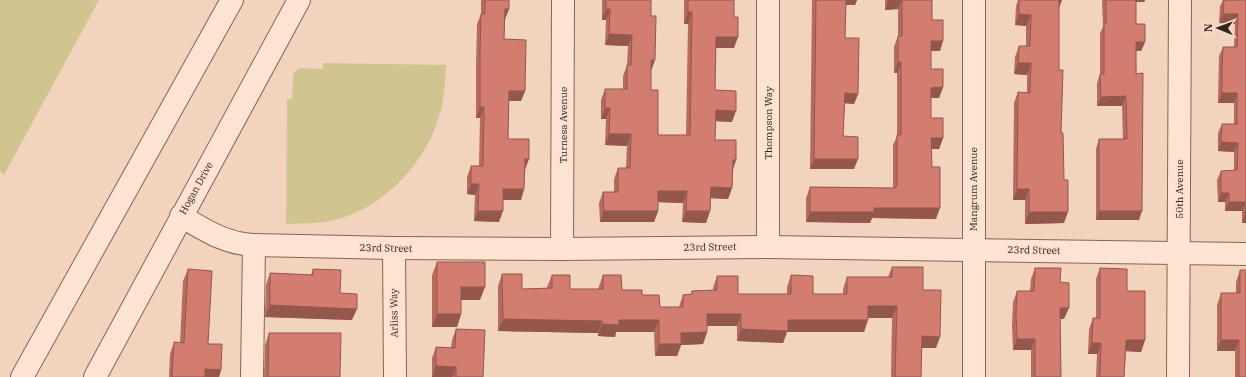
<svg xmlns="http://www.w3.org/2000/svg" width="1246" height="377" viewBox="0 0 1246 377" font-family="'IBM Plex Serif',serif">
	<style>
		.green { fill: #d0c591 }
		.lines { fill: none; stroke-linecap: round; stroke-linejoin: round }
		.minor-casing { stroke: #8b6255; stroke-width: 24 }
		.minor { stroke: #fce3d2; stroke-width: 22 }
		.wall { fill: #b56b60 }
		.shaded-wall { fill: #94574e }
		.building { fill: #d37c70; stroke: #94574e }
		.labels { text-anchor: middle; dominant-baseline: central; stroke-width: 4; stroke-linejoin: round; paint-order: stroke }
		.street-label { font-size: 10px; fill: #39211b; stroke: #f8e0ce }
	</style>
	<rect width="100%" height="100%" fill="#f2d3be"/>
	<g class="green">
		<path d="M0,0H99L4,175L0,171Z"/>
		<path d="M323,63L446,65C445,81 445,97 440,113C427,162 385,207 335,220C319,224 302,223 286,224L287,99H292L293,74L299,68L323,69Z"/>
	</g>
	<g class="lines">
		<g class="minor-casing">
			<g id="minor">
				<path d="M974,0V377"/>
				<path d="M181,216C204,230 226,244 254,245L394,248L562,249L768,247L1246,254"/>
				<path d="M768,247V0"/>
				<path d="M394,248L395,377"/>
				<path d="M562,249L563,0"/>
				<path d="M22,377L232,0"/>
				<path d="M95,377L299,0"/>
				<path d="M252,377L254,245"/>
				<path d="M1178,377L1180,0"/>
			</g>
		</g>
		<use href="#minor" class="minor"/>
	</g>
	<g class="wall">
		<path d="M481,0H509V9L505,19L504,39L525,91L521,101H509L508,139L525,170L524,189L521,200H503L499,222L474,221L475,195L467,194V177L471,166H479L480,118H476V64L477,24L481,14Z"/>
		<path d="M602,0H651V16L655,60L651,70V90L658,135H686L688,24H684V0H734V48H716L715,90L732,122L716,121L715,140L736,160L733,169L732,188L728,199L711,198L710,211L706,223L682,222L683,203L658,202V211L654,222H600L599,203L603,192H614V179L618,168H626L627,146L605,145L606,119H601V100L605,89H623V76L627,65L628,46L605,45L606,20H602Z"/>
		<path d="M812,0H857L855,5H846L845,38L858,94L854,104L845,103L843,136L854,169H810Z"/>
		<path d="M885,0H932V20L940,51H931V69L943,87L939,98H931V118L943,138L939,149H931L932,167L936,219L872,218L870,223L806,222V198L810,187L893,188V145L897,136V73H894V47L898,36V9L885,10Z"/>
		<path d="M1018,0H1062L1059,7V70L1061,133L1064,223L1025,224V200H1013L1014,103L1018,92H1027V75L1014,74L1015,57L1019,46H1026V26L1015,25L1016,6Z"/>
		<path d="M1102,0H1145L1144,2H1136V24L1145,42L1141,51H1136L1139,220H1096V149L1099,139H1123L1122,106H1097V83L1100,74V33L1103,27Z"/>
		<path d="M1223,0H1246V223H1242V211H1225V202H1218L1217,180L1221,171L1234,170V152L1218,151V133L1222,124H1234V103H1218L1219,56L1223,47H1234L1235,24L1219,23L1220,6Z"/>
		<path d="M437,262L480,300H461V314L457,327H432V275Z"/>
		<path d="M892,267L923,290L936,348H921V377H891L892,318H868L864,332H787L783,343L737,341V326H707V332L703,344L681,345L677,356H655L654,332H616L615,337L598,336V333L498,331V286L502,274L522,289L547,288V287L552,275L570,289H598L603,275L622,290L642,295L660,307H679L683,295L691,294L692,291L713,290V288L717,276L738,294H787V287L791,275L813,294H843V289L847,277H888Z"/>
		<path d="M1035,268L1060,282L1064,319H1060L1061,377H1031V350H1013L1012,326L1013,302L1017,291H1030L1031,279Z"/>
		<path d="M1100,268L1127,291L1145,340L1141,352L1126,351L1124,377H1096L1097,354H1088L1089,329L1093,318H1096V279Z"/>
		<path d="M188,269L208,344L221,370L219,377H169L170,354L174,342L180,343L183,281Z"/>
		<path d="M313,269L340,293L352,320L265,317L266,285L270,273L311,275Z"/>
		<path d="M1240,270L1246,377H1235V351H1217V305L1221,293H1236V282Z"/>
		<path d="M456,329L483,377H432V358L436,347L451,348L452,340Z"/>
		<path d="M269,333L340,377H264L265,345Z"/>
	</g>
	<g class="shaded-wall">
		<path d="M845,0H857L855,5H843Z"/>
		<path d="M888,0H902L898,9L885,10Z"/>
		<path d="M1059,0H1062L1058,10Z"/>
		<path d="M1133,0H1145L1144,2H1132Z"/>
		<path d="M505,9H509L505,19H501Z"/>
		<path d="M606,9H610L606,20H602Z"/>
		<path d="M688,12H692L688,24H684Z"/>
		<path d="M1019,14L1031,15L1026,26L1015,25Z"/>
		<path d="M1223,14H1238L1235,24L1219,23Z"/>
		<path d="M609,34L632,35L628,46L605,45Z"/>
		<path d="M716,37H738L734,48H712Z"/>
		<path d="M931,41H943L940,51H927Z"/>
		<path d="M1136,42H1145L1141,51H1133Z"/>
		<path d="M651,60H655L651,71Z"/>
		<path d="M898,62H901L897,73H894Z"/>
		<path d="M1018,63H1031L1027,75L1014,74Z"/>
		<path d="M943,87L939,98H927L931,88Z"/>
		<path d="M509,91H525L521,101H506Z"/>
		<path d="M845,93L858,94L854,104L841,103Z"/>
		<path d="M1222,93H1237L1234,103H1218Z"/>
		<path d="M1126,96L1122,106H1097L1101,97Z"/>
		<path d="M480,107H484L480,118H476Z"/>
		<path d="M605,108H610L606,119H601Z"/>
		<path d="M716,110L736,111L732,122L712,121Z"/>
		<path d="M609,134H631L627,146L605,145Z"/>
		<path d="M931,138H943L939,149H928Z"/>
		<path d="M1221,142L1238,143L1234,152L1218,151Z"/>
		<path d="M525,159H529L525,170Z"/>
		<path d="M814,159H858L854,169H810Z"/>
		<path d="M733,160H736L732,172Z"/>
		<path d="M471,184H479L475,195L467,194Z"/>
		<path d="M711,187L732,188L728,199L707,198Z"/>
		<path d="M503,189H524L521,200H500Z"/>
		<path d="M1017,189H1029L1025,200H1013Z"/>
		<path d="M658,191H687L683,203L654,202Z"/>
		<path d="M1221,193H1229L1225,202H1218Z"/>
		<path d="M1229,202H1245L1242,211H1225Z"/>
		<path d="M874,208H940L936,219L872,218L870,223L806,222L810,212Z"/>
		<path d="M478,211H503L499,222L474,221Z"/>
		<path d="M604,211H658L654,222H600Z"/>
		<path d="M686,211H710L706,223L682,222Z"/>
		<path d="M1099,211H1142L1139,220H1096Z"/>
		<path d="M1029,212H1068L1064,223L1025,224Z"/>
		<path d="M1245,213H1246V223H1242Z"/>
		<path d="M461,287H485L480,300H457Z"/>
		<path d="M270,305L357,309L352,320L265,317Z"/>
		<path d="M868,306H897L892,318H864Z"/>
		<path d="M1060,308H1069L1064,319H1056Z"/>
		<path d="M437,314H461L457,327H432Z"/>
		<path d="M707,314H741L737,326H703Z"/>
		<path d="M503,319L602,321L598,333L498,331Z"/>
		<path d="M619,320H659L654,332H616L615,337L598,336L602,324Z"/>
		<path d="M788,320H868L864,332H787L783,343L737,341L741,329Z"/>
		<path d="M707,332L703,344L681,345L677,356H655L659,344L681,333Z"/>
		<path d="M922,336L940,337L936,348H917Z"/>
		<path d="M1017,339H1035L1031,350H1013Z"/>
		<path d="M1126,340H1145L1141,352L1122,351Z"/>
		<path d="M1221,340H1239L1235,351H1217Z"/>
		<path d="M1092,343H1101L1097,354H1088Z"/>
		<path d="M436,366L456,367L452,377H432Z"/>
		<path d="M205,369L221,370L219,377H202Z"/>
	</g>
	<g class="building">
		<path d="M485,0H509V9H505L504,39L526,40L525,91H509L508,139H529V159H525L524,189H503V211H478L479,184H471V166H483L484,107H480V54L481,14H485Z"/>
		<path d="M606,0H651V16H656L655,60H651V90H658V135H690L692,12H688V0H734V17H738V37H716L715,90L736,91V111L716,110L715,140H736V160H733L732,188L711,187L710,211H686L687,191H658V211H604L603,192H618V168H630L631,134H609L610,108H605V89H627V65H631L632,35L609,34L610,9H606Z"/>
		<path d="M816,0H846L845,38H859L858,94L845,93L843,136L858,137V159H814Z"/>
		<path d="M902,0H932V20H943V41H931V69H943V87L931,88V118H943V138H931L932,167H940V208H874V212H810V187L895,188L897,185V135H901V62H898V36H902Z"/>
		<path d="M1019,0H1059V70H1063L1061,133H1063L1064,180H1068V212H1029V189H1017L1018,92L1030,93L1031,63H1018L1019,46H1030L1031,15L1019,14Z"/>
		<path d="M1106,0H1136V24H1145V42H1136V74L1143,73L1142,211H1099V139H1127L1126,96L1101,97L1100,74H1104V24H1106Z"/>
		<path d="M1224,0H1246V213H1245V202H1229V193H1221V171L1237,170L1238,143L1221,142L1222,124H1237V93H1222V71L1223,47H1237L1238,14H1223Z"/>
		<path d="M437,262H485V287H461V314H437Z"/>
		<path d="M892,267H923V290H941L940,337L922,336L921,377H895L897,306H868V320H788V331L741,329V314H707V332L681,333V344H659V320H619V325L602,324V321L503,319L502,274H522V289L552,288V275H570V289H603V275H621L622,290H642V295H659L660,307H683V295L692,294V291L717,290V276H738V294H791V275L813,276V294H847V277H892Z"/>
		<path d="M1035,268H1061L1060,282L1069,283V308H1060L1061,377H1035V339H1017L1016,314L1017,291H1034Z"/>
		<path d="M1100,268L1127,269V291H1145V340H1126L1124,377H1100L1101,343H1092L1093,318H1100Z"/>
		<path d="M188,269L212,271L208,344H222L221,370L205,369V377H172L174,342L184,343Z"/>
		<path d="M313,269L341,270L340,293L357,294V309L270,305V273L313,275Z"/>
		<path d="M1240,270H1246V377H1239V340H1221V293H1240Z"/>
		<path d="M456,329L485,330L483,377H456V367L436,366V347L455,348Z"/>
		<path d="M269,333H341L340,377H268Z"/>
	</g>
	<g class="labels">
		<g class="street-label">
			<text transform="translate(768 123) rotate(-90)">Thompson Way</text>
			<text transform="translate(563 125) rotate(-90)">Turnesa Avenue</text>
			<text transform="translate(196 188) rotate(-61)">Hogan Drive</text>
			<text transform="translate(973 189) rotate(-90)">Mangrum Avenue</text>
			<text transform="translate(1179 189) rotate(-90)">50th Avenue</text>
			<text transform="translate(710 247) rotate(-1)">23rd Street</text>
			<text transform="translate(386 248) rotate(1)">23rd Street</text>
			<text transform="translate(1034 250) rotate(1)">23rd Street</text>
			<text transform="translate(394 313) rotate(-91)">Arliss Way</text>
		</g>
	</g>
	<g transform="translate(1218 28) rotate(271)" stroke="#f8e0ce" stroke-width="3" paint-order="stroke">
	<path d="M0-3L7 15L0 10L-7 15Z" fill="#39211b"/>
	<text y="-6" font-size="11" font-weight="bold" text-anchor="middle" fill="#39211b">N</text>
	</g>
</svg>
